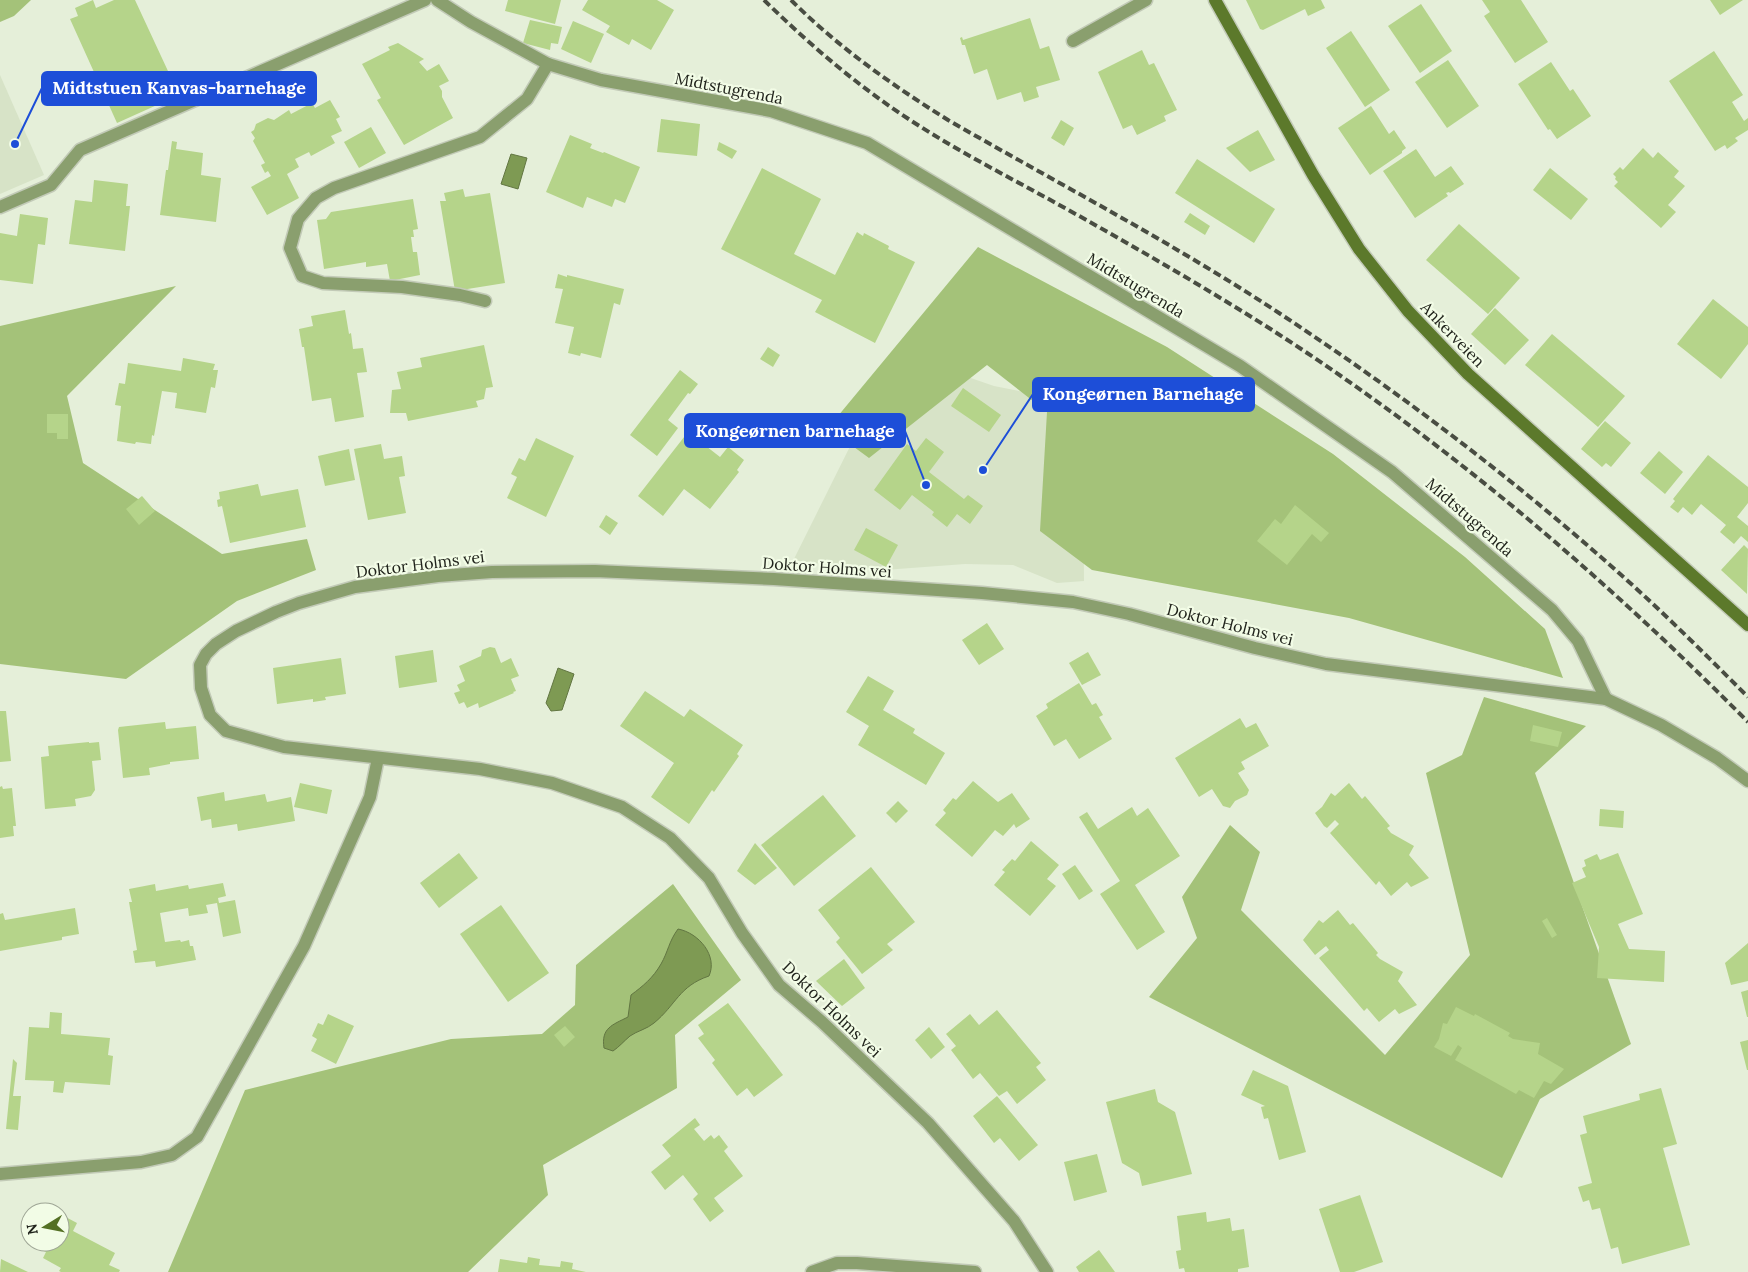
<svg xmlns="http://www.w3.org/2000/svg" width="1748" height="1272" viewBox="0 0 1748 1272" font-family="Lora,serif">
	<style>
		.built { fill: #d7e3c7 }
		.forest { fill: #a4c279 }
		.water { fill: #7e9a53; stroke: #627642 }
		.building { fill: #b5d48a }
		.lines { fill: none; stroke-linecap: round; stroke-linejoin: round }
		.service-casing { stroke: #c2cab7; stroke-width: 15 }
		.minor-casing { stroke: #c2cab7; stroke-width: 15 }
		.secondary-casing { stroke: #c2cab7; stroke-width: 15 }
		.service { stroke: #8a9f6e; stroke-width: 12 }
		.minor { stroke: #8a9f6e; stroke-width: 12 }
		.secondary { stroke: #5c792b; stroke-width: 12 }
		.rail { stroke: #494d42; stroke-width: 4; stroke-dasharray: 8 4; stroke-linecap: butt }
		.labels { text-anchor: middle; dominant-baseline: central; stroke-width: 4.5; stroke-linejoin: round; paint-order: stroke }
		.street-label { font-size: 16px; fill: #20231b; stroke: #f2fce6 }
		.leader { fill: none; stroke: #1d4ed8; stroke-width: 2 }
		.callout-dot { fill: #1d4ed8; stroke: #f2fce6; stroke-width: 2 }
		.callout { fill: #1d4ed8; stroke: #1d4ed8; stroke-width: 2 }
		.callout-label { font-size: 18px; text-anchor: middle; font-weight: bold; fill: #fff }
	</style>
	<rect width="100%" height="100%" fill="#e5efd9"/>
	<g class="built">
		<path d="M0,75L44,175L0,194Z"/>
		<path d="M890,366L962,375L994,386L1024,392L1083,437L1084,581L1057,583L1013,565L965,564L884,570L793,561Z"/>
	</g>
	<g class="forest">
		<path d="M0,0H31L14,16L0,22Z"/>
		<path d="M978,247L1167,347L1333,454L1465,557L1545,629L1563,678L1349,618L1092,570L1040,531L1047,412L987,365L869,458L828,428Z"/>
		<path d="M176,286L67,396L83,463L222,554L307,539L316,570L237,601L126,679L0,664V326Z"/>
		<path d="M1484,697L1586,726L1535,773L1631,1044L1540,1099L1502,1178L1149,997L1197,938L1182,897L1230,825L1260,852L1241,910L1385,1055L1470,955L1426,773L1462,755Z"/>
		<path d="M673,884L741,980L675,1035L677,1088L543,1165L548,1195L468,1272H168L245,1090L451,1039L542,1034L575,1005L576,965Z"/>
	</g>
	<g class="water">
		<path d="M511,154L527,158L518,189L501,184Z"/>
		<path d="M558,668L574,674L562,710L551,711L546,703Z"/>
		<path d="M678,929C699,933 718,956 709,976C679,986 676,1005 654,1023C647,1029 637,1031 630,1036C624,1041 619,1047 613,1051L604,1048C601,1028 612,1025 628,1017L631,995C643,986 653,978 661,964C668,952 669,941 678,929Z"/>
	</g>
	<g class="building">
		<path d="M93,0L96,8L114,0H135L174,84L152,95L157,105L117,123L70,19L78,16L75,8Z"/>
		<path d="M508,0H561L555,24L505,11Z"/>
		<path d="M588,0H657L674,10L651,50L632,39L629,45L606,32L610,26L582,10Z"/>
		<path d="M1246,0H1321L1325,8L1308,16L1305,9L1263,30L1260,29Z"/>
		<path d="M1482,0H1521L1548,42L1515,63L1484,16L1490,12Z"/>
		<path d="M1710,0H1743L1720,15Z"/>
		<path d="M1421,4L1452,51L1420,73L1388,26Z"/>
		<path d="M1030,18L1040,49L1049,46L1060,80L1036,87L1039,97L1024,102L1021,92L997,100L987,69L974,74L965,45H962L960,38L962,37L963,40Z"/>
		<path d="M530,20L562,27L558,44L551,43L550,50L523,43Z"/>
		<path d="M573,21L604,34L591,63L561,49Z"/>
		<path d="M1351,31L1390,90L1365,107L1326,48Z"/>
		<path d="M398,43L424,59L419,62L427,71L439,64L449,81L439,86L442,91V97L453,118L404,145L377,100L381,98L362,64L390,50L388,47Z"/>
		<path d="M1142,50L1149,65L1154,63L1177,110L1164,116L1166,121L1137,135L1132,125L1123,129L1098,72Z"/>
		<path d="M1714,51L1743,95L1732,102L1744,121L1748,118V130L1735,138L1738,141L1727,149L1725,145L1715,151L1669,81Z"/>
		<path d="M1448,60L1479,106L1447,128L1415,82Z"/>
		<path d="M1551,62L1570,91L1573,89L1591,116L1557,139L1550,129L1548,130L1518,84Z"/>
		<path d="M330,100L340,117L336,119L342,131L331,136L335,143L311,156L309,152L295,159L299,167L287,174L299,198L267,215L251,187L271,176L268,171L265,173L261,165L265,163L253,141L255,138L251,132L254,130L256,124L268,118L274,120L289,110L291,114L312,103L315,108Z"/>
		<path d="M1371,106L1389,134L1394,130L1406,148L1402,151V153L1370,175L1338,128Z"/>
		<path d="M661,119L700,124L697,156L657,152Z"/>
		<path d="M1061,120L1074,128L1064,146L1051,138Z"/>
		<path d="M371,127L386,153L359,168L344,142Z"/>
		<path d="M1258,130L1275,160L1250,172L1226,148Z"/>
		<path d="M570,135L592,144L590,148L603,153L604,152L640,167L625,203L615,199L612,207L587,197L583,208L546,192Z"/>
		<path d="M172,141L177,142L176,149L203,153L201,175L221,178L216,222L160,215L166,170H168Z"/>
		<path d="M719,142L737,151L732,159L717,150Z"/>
		<path d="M1643,148L1653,158L1658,152L1679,171L1674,177L1685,186L1668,205L1676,212L1661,228L1614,186L1618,182L1615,179L1616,177L1613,174L1620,167L1623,170Z"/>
		<path d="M1416,149L1435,177L1451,166L1464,184L1450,193L1449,192L1446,193L1448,196L1415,218L1383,171Z"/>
		<path d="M1197,159L1275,209L1254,243L1175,193Z"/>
		<path d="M762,168L821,199L794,254L835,275L857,232L863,236L864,233L889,246L888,249L915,262L875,343L815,312L822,300L721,249Z"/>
		<path d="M1550,168L1588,199L1571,220L1533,190Z"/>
		<path d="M94,180L128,184L126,206H130L125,251L69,244L75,200L92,202Z"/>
		<path d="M463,189L465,197L490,193L505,283L455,291L440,201H446L444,193Z"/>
		<path d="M413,199L418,229L413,230L414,237H411L413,252H417L420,275L390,281L387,264L366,267V262L324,269L317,220L326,219L331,212Z"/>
		<path d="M1190,213L1210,226L1205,235L1184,222Z"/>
		<path d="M20,214L48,218L45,245L38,244L33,284L0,280V233L17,236Z"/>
		<path d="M1459,224L1520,278L1488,314L1426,260Z"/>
		<path d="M558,274L567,277V275L624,289L620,305L614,303L601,358L581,353L580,356L568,353L574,327L555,323L563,289L555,288Z"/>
		<path d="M1713,299L1748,327V344L1721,379L1677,344Z"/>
		<path d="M1495,308L1529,340L1505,365L1471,334Z"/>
		<path d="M345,310L349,334L351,333L353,349L363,348L367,372L357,373L364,417L335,422L331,398L312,401L304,347H302L299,329L313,326L311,316Z"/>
		<path d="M1552,334L1625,396L1598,427L1525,365Z"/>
		<path d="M484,345L493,387L486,388L484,399L476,401L478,407L408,421L406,413H390L392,390L401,389L397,372L422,367L420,358Z"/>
		<path d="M768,347L780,355L773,367L760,359Z"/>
		<path d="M183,358L215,364L213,370H218L215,388L211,387L206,413L175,408L177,393L162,391L154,436L152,435L151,444L136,442L135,444L117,441L121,406L115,405L119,383L125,384L128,363L181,371Z"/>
		<path d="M680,370L698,384L690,394L688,393L668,420L678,428L657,456L630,435Z"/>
		<path d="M963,388L1001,415L989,432L951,406Z"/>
		<path d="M47,414H68V439H57V433H47Z"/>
		<path d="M1605,421L1631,443L1611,467L1606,463L1602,467L1581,449Z"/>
		<path d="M688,432L720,457L728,447L744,460L737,470L739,472L710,509L684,489L663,516L638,496Z"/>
		<path d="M536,438L574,456L546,517L507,498L517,477L511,474L519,458L525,461Z"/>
		<path d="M926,438L944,452L929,472L964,499L968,495L983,506L970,524L957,514L947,527L932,515L934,512L912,495L900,510L874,490L907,444L916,451Z"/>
		<path d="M381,444L384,459L402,456L405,476L399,477L406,513L368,520L354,449Z"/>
		<path d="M349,449L355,480L325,486L318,456Z"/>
		<path d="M1659,451L1683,472L1665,494L1640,473Z"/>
		<path d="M1708,455L1748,487V503L1737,517L1748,526V542L1741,536L1734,544L1720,532L1726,525L1701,504L1692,515L1683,507L1678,513L1670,507L1675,501L1673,499Z"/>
		<path d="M258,484L261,496L298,489L306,527L230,543L222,506L218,507L217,500L220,499L219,492Z"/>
		<path d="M142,496L155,511L139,525L126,509Z"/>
		<path d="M1295,505L1329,533L1321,542L1312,534L1287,565L1257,541L1275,519L1281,524Z"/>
		<path d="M606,515L618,523L610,535L599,527Z"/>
		<path d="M866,528L898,545L886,567L854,550Z"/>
		<path d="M1744,545L1748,549L1747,594L1721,570Z"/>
		<path d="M987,623L1004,649L979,665L962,640Z"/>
		<path d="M490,647L495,648L501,663L511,658L519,676L511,679L516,691L513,692L514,693L479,708L478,703L467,708L464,702L459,704L454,693L460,691L457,685L465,681L459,666L481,656L482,650Z"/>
		<path d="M433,650L437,682L399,688L395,656Z"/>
		<path d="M1088,652L1101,675L1082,685L1069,663Z"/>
		<path d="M341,658L346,694L325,697L326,700L313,702V699L277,704L273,668Z"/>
		<path d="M868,676L894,691L883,710L915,729L913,733L945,753L926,785L858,745L869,726L846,712Z"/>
		<path d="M1079,683L1092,705L1096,703L1103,715L1099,717L1112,739L1079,759L1066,739L1054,746L1036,716L1048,708L1046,704Z"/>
		<path d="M645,691L684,717L690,709L743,745L737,754L739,756L714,792L712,790L689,824L651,797L674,763L620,726Z"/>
		<path d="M0,711H6L11,761L0,762Z"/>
		<path d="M1240,718L1246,728L1256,723L1269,746L1241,762L1245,769L1238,773L1249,790L1247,795L1235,801L1230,808L1223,806L1212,789L1199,797L1175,758Z"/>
		<path d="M165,722L166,729L196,726L199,759L170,762V764L149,768L150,775L123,778L118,730L119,727Z"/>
		<path d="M1533,725L1562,732L1558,747L1530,741Z"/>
		<path d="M89,742V743L99,742L101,760L92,761L95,790L91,796L75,799L76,806L45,809L41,757L49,756L48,746Z"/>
		<path d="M973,781L998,802L1012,793L1030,819L1016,828L1014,824L1003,836L995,830L972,857L935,825L946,813L943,810L953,798L956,800Z"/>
		<path d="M300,783L332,790L327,814L294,807Z"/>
		<path d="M1349,783L1362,799L1365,796L1390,826L1387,828L1391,833L1414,846L1409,855L1429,878L1411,887L1407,882L1391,896L1379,881L1376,885L1330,833L1339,824L1335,820L1327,828L1324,826L1315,813L1322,807L1331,793L1335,796Z"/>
		<path d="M2,786L3,789L12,788L16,826H13L14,836L0,838V787Z"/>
		<path d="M224,792L225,801L265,794L267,802L291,797L295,821L238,831L237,824L212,828L211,819L201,821L197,797Z"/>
		<path d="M823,795L856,836L794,886L761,845Z"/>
		<path d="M898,801L908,811L896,823L886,813Z"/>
		<path d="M1132,807L1137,816L1148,808L1180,856L1135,885L1165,932L1137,950L1100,894L1120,881L1079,817L1087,812L1098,829Z"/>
		<path d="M1600,809L1624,811L1623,828L1599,826Z"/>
		<path d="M1031,841L1059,865L1047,879L1056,886L1030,916L994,885L1005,872L1002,870L1012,859L1015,861Z"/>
		<path d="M755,843L777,868L755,885L737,871Z"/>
		<path d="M459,853L478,878L439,908L420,883Z"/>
		<path d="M1618,853L1643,914L1618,924L1629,949L1665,951L1664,982L1597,978L1599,947L1572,883L1586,877L1582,868L1586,866L1584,860L1597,854L1600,860Z"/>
		<path d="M1075,865L1093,891L1079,900L1062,874Z"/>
		<path d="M871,867L915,922L887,944L893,950L862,974L836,942L840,938L818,910Z"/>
		<path d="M223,883L226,896L218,898L219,903L235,900L241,933L223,937L217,903L206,905L208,913L189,916L188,908L160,913L165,942L180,940L181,942L189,940L190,946H193L196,960L156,967L155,961L135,963L133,951L137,950L129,902H132L129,889L155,884L156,891L188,885L189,889Z"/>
		<path d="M501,905L549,973L508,1002L460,934Z"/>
		<path d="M75,908L79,934L62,937V940L0,951V914L3,913L5,920Z"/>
		<path d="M1338,910L1350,925L1353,923L1378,953L1376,955L1380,959L1403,972L1398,981L1417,1005L1399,1014L1395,1009L1379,1022L1367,1008L1364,1011L1319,958L1329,950L1326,946L1315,955L1303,940L1319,920L1323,923Z"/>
		<path d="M1547,918L1557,935L1552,938L1542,921Z"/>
		<path d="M1748,943V981L1731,985L1725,963Z"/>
		<path d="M844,959L865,988L842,1006L816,981Z"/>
		<path d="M1748,990V1017H1747L1741,992Z"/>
		<path d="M728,1003L783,1075L754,1097L747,1088L737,1096L712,1063L715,1060L698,1038L704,1034L698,1025Z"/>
		<path d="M1456,1007L1474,1016L1475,1014L1510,1033L1508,1036L1513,1039L1540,1043L1538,1054L1564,1069L1551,1084L1544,1081L1534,1098L1519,1090L1516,1094L1455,1060L1462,1048L1458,1045L1451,1056L1434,1047L1439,1039L1443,1023L1447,1024Z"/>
		<path d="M997,1010L1041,1063L1036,1067L1046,1080L1017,1104L1007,1091L999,1096L980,1073L973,1079L951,1050L956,1046L946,1034L970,1014L979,1025Z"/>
		<path d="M50,1012L62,1013L61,1034L110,1038L108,1055L113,1056L110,1085L65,1082L63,1093L53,1092L54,1081L25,1080L29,1027L49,1028Z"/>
		<path d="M328,1014L354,1026L336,1064L311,1051L317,1039L312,1036L318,1023L323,1025Z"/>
		<path d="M565,1026L575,1037L564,1047L554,1035Z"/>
		<path d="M929,1027L945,1047L931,1059L915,1040Z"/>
		<path d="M1748,1040V1070H1747L1740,1042Z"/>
		<path d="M13,1059L17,1063L13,1096H21L18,1130L6,1129Z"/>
		<path d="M1253,1070L1288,1086L1306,1152L1279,1160L1268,1118L1264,1119L1261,1107L1265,1106L1241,1095Z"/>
		<path d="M1661,1088L1677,1144L1663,1148L1690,1245L1622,1264L1618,1247L1611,1249L1600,1208L1592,1210L1589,1200L1583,1202L1578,1187L1592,1183L1580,1135L1587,1133L1583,1116L1640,1100L1639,1094Z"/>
		<path d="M1155,1089L1158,1102L1175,1112L1192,1174L1142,1186L1139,1173L1122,1163L1106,1102Z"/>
		<path d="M997,1096L1038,1145L1019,1161L1000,1138L994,1143L973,1116Z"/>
		<path d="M695,1118L700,1125L694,1129L704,1141L711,1135L714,1139L719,1135L728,1147L724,1151L743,1176L714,1198L724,1211L710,1222L693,1199L698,1194L683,1175L665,1190L651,1172L671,1156L662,1145Z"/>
		<path d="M1097,1154L1107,1192L1074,1201L1064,1162Z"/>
		<path d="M1360,1195L1383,1262L1354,1272H1340L1319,1209Z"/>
		<path d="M1206,1212L1207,1222L1230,1218L1232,1231L1244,1229L1249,1267L1238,1269V1272H1185L1184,1268L1179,1269L1176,1251L1181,1250L1177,1216Z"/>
		<path d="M60,1214L77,1223L73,1231L115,1253L109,1265L120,1270L119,1272H61L59,1271L61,1268L43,1258L46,1252L39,1249L43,1242H60Z"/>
		<path d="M1099,1250L1115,1272H1079L1076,1267Z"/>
		<path d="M528,1257L540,1259L539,1265L560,1267L561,1261L573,1263L572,1269L586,1272H498L500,1259L527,1263Z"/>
		<path d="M1,1259L28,1272H0Z"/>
	</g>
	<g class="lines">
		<g class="service-casing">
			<g id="service">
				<path d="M1073,41L1146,0"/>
				<path d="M0,1174L141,1162L172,1155L197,1137L304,946L370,797L378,758"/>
				<path d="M812,1272L837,1263H857L975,1272"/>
			</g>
		</g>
		<g class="minor-casing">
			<g id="minor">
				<path d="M437,0L471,22L548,64L601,80L771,111L867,143L1240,366L1392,472L1552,610L1578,641L1606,699"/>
				<path d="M0,207L51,185L80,150L425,0"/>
				<path d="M485,301L460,295L402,287L323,283L302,276L290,248L298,219L316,198L334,188L480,137L527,99L548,64"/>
				<path d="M1047,1272L1014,1221L928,1123L822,1022L779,985L742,933L709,878L670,838L622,807L552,783L480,769L284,747L226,731L210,715L201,688L200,665L206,654L216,644L236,631L276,612L299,603L355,587L438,576L492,572L595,571L774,579L982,593L1073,602L1129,614L1255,648L1326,664L1606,699L1661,725L1717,758L1748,781"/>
			</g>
		</g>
		<g class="secondary-casing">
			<path id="secondary" d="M1215,0L1313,175L1359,249L1408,311L1468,374L1748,625"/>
		</g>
		<use href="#service" class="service"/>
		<use href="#minor" class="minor"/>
		<use href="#secondary" class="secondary"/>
		<g class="rail">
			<path d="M764,0C807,42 852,81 901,114C947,145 997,171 1045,197C1121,239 1196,282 1269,328C1445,441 1601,574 1748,722"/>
			<path d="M791,0C838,47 892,85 948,120C1059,184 1173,243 1279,313C1399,392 1512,478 1619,573C1664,613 1706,655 1748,697"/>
		</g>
	</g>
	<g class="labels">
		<g class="street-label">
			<text transform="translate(729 88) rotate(11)">Midtstugrenda</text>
			<text transform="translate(1136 285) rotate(31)">Midtstugrenda</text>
			<text transform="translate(1453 334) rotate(46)">Ankerveien</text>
			<text transform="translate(1470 517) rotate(41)">Midtstugrenda</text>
			<text transform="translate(420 564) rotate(-7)">Doktor Holms vei</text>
			<text transform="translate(827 567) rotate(4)">Doktor Holms vei</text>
			<text transform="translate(1230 624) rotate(14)">Doktor Holms vei</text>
			<text transform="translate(832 1009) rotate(44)">Doktor Holms vei</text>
		</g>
	</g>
	<path class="leader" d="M15 144L42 88M983 470L1033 394M926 485L905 431"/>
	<g class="callout-dot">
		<circle cx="15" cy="144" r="5"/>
		<circle cx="983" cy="470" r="5"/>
		<circle cx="926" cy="485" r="5"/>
	</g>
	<g class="callout">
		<rect x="42" y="72" width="274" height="33" rx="5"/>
		<rect x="1033" y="378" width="221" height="33" rx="5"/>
		<rect x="685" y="414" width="220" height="33" rx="5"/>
	</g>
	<g class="callout-label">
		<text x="179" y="94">Midtstuen Kanvas-barnehage</text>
		<text x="1143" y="400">Kongeørnen Barnehage</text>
		<text x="795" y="437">Kongeørnen barnehage</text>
	</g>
	<g transform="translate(45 1227) rotate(260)"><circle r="24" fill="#f2fce6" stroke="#9ea595"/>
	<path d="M0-4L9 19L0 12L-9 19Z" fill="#547024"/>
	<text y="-8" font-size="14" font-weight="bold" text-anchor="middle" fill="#20231b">N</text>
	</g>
</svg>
